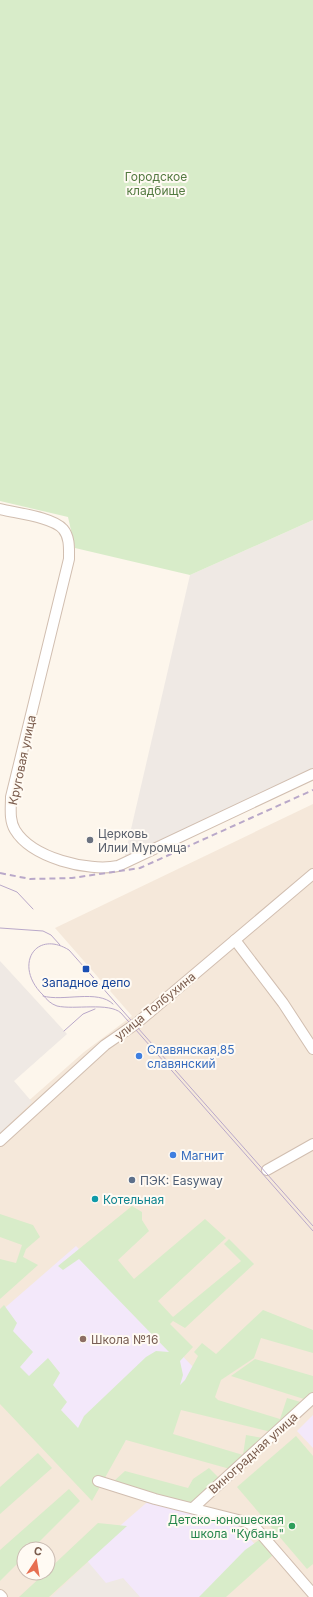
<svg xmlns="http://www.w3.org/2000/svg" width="313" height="1597" viewBox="0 0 313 1597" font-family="Inter,sans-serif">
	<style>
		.residential { fill: #f5e8da; fill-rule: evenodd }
		.industrial { fill: #efe9e4 }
		.education { fill: #f3e8fa }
		.green { fill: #d8ecc9 }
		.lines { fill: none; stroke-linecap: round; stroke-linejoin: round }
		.minor-casing { stroke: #d1beb0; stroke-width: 12 }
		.minor { stroke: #fff; stroke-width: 10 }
		.tram { stroke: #b9a8c9; stroke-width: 1 }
		.rail { stroke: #b9a8c9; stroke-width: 2; stroke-dasharray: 6 4; stroke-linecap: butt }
		.worship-dot { fill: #6b7280; stroke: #fffaf3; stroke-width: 1.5 }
		.transit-dot { fill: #1a4fb4; stroke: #fffaf3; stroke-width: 1.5 }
		.shop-dot { fill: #3f7fe0; stroke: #fffaf3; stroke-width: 1.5 }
		.service-dot { fill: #5c6f8a; stroke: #fffaf3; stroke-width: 1.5 }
		.culture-dot { fill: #0f9aa8; stroke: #fffaf3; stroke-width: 1.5 }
		.education-dot { fill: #8d6e63; stroke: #fffaf3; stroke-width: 1.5 }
		.leisure-dot { fill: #2e9e5b; stroke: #fffaf3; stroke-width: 1.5 }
		.labels { text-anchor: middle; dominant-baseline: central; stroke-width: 4; stroke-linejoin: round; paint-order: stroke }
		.park-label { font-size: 12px; fill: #537a41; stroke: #fffaf3 }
		.street-label { font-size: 12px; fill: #7a5c4d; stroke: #fffaf3 }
		.worship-label { font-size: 12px; fill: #5b616d; stroke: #fffaf3; text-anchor: start }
		.transit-label { font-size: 12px; fill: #164399; stroke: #fffaf3 }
		.shop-label { font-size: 12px; fill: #366cbe; stroke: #fffaf3; text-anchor: start }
		.service-label { font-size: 12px; fill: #4e5e75; stroke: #fffaf3; text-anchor: start }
		.culture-label { font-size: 12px; fill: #0d838f; stroke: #fffaf3; text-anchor: start }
		.education-label { font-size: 12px; fill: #785e54; stroke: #fffaf3; text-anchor: start }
		.leisure-label { font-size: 12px; fill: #27864d; stroke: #fffaf3; text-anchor: end }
	</style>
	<rect width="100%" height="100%" fill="#fdf6ec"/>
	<path class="residential" d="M313,804V1597H0V1126L84,1052L132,1016L55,928ZM24,1549H48V1573H24Z"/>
	<g class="industrial">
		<path d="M313,520V778L122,868L190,575Z"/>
		<path d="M0,961L67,1034L14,1081L32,1102L0,1133Z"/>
		<path d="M88,1562L123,1578L140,1597H51Z"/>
	</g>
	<g class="education">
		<path d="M76,1246L197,1371L99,1467L0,1366V1312Z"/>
		<path d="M313,1415V1448L297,1431Z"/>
		<path d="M152,1498L236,1522L262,1553L212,1597H140L123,1578L106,1583L84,1557Z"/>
	</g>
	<g class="green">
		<path d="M0,0H313V520L190,575L75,548L68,517L0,501Z"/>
		<path d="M132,1206L142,1212V1220L149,1231L118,1260L134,1279L205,1219L226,1238L158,1301L173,1317L241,1261L224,1244L229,1239L254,1264L185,1328L173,1321L170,1324L193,1347L180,1361L183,1375L180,1385L185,1380L198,1356L194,1352L202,1343L216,1354L263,1310L313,1330V1353L261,1338L254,1358L221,1380L215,1397L218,1400L280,1419L287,1398L304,1403L271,1432L181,1410L173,1434L243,1455L246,1435L263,1438L230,1469L126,1440L92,1501L0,1404V1309L4,1305L17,1323L13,1331L33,1352L20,1367L29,1376L48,1358L60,1373L53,1385L67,1402L61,1410L78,1428L84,1416L146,1357L156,1351L169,1352L79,1259L63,1270L58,1266Z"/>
		<path d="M0,1214L33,1225L40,1237L26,1249L23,1257L38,1265L0,1299V1259L16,1263L22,1245L0,1237Z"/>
		<path d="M255,1359L313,1376V1394L307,1400L231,1376Z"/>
		<path d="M296,1436L313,1456V1564L307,1569L237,1487Z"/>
		<path d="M38,1453L52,1468L0,1514V1487Z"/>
		<path d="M209,1468L219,1478L190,1507L113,1482L125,1471L188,1488L193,1479Z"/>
		<path d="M69,1489L80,1501L32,1549H24V1557L0,1581V1550Z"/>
		<path d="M98,1523L127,1526L49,1597H19L45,1573H48V1570Z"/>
		<path d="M259,1540L273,1555L226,1597H199L245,1550Z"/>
	</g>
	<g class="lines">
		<g class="minor-casing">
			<g id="minor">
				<path d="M0,509C15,513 53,517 63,529C70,537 69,549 69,559L11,797C11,808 9,820 15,830C32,858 88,872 118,866L313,774"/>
				<path d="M235,940L283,1003L313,1049"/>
				<path d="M0,1141L105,1045L137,1023L313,874"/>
				<path d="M267,1170L313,1144"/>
				<path d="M98,1481L155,1499L246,1522L255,1527L313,1594"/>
				<path d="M193,1508L313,1398"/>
				<path d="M0,1595L2,1597"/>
			</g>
		</g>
		<use href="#minor" class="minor"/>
		<g class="tram">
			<path d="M0,885L17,892L33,909"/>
			<path d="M0,928L43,931L51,935L60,945"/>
			<path d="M43,996C63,1002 98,989 113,1004"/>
			<path d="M64,1031L83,1014L95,1009"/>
			<path d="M313,1226L69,950C35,929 13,966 43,995C47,1000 51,1004 57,1006C74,1010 109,1002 121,1013L313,1231"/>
		</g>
		<path class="rail" d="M0,873L30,879L72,878L140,868L313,790"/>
	</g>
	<circle class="worship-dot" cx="90" cy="840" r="4"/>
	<rect class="transit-dot" x="82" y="965" width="8" height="8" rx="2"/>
	<g class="shop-dot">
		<circle cx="139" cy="1056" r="4"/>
		<circle cx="173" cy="1155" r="4"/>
	</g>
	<circle class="service-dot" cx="132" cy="1180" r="4"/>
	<circle class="culture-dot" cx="95" cy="1199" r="4"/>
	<circle class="education-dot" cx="83" cy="1339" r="4"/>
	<circle class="leisure-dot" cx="292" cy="1526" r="4"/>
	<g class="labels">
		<g class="park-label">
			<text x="156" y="176">Городское<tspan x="156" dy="14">кладбище</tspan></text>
		</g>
		<g class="street-label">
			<text transform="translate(22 760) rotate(-78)">Круговая улица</text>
			<text transform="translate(155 1006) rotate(-39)">улица Толбухина</text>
			<text transform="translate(253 1453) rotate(-42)">Виноградная улица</text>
		</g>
		<g class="worship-label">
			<text x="98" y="833">Церковь<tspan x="98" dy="14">Илии Муромца</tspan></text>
		</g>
		<g class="transit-label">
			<text x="86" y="982">Западное депо</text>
		</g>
		<g class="shop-label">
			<text x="147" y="1049">Славянская,85<tspan x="147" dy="14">славянский</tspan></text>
			<text x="181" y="1155">Магнит</text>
		</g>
		<g class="service-label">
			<text x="140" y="1180">ПЭК: Easyway</text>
		</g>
		<g class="culture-label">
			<text x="103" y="1199">Котельная</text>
		</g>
		<g class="education-label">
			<text x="91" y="1339">Школа №16</text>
		</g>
		<g class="leisure-label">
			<text x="284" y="1519">Детско-юношеская<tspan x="284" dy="14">школа "Кубань"</tspan></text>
		</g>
	</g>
	<g transform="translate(36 1561) rotate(12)"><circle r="19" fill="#fffaf3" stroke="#cabbb1"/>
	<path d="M0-3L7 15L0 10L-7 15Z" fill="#e76f51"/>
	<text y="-6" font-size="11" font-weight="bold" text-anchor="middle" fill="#7a5c4d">С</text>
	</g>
</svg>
